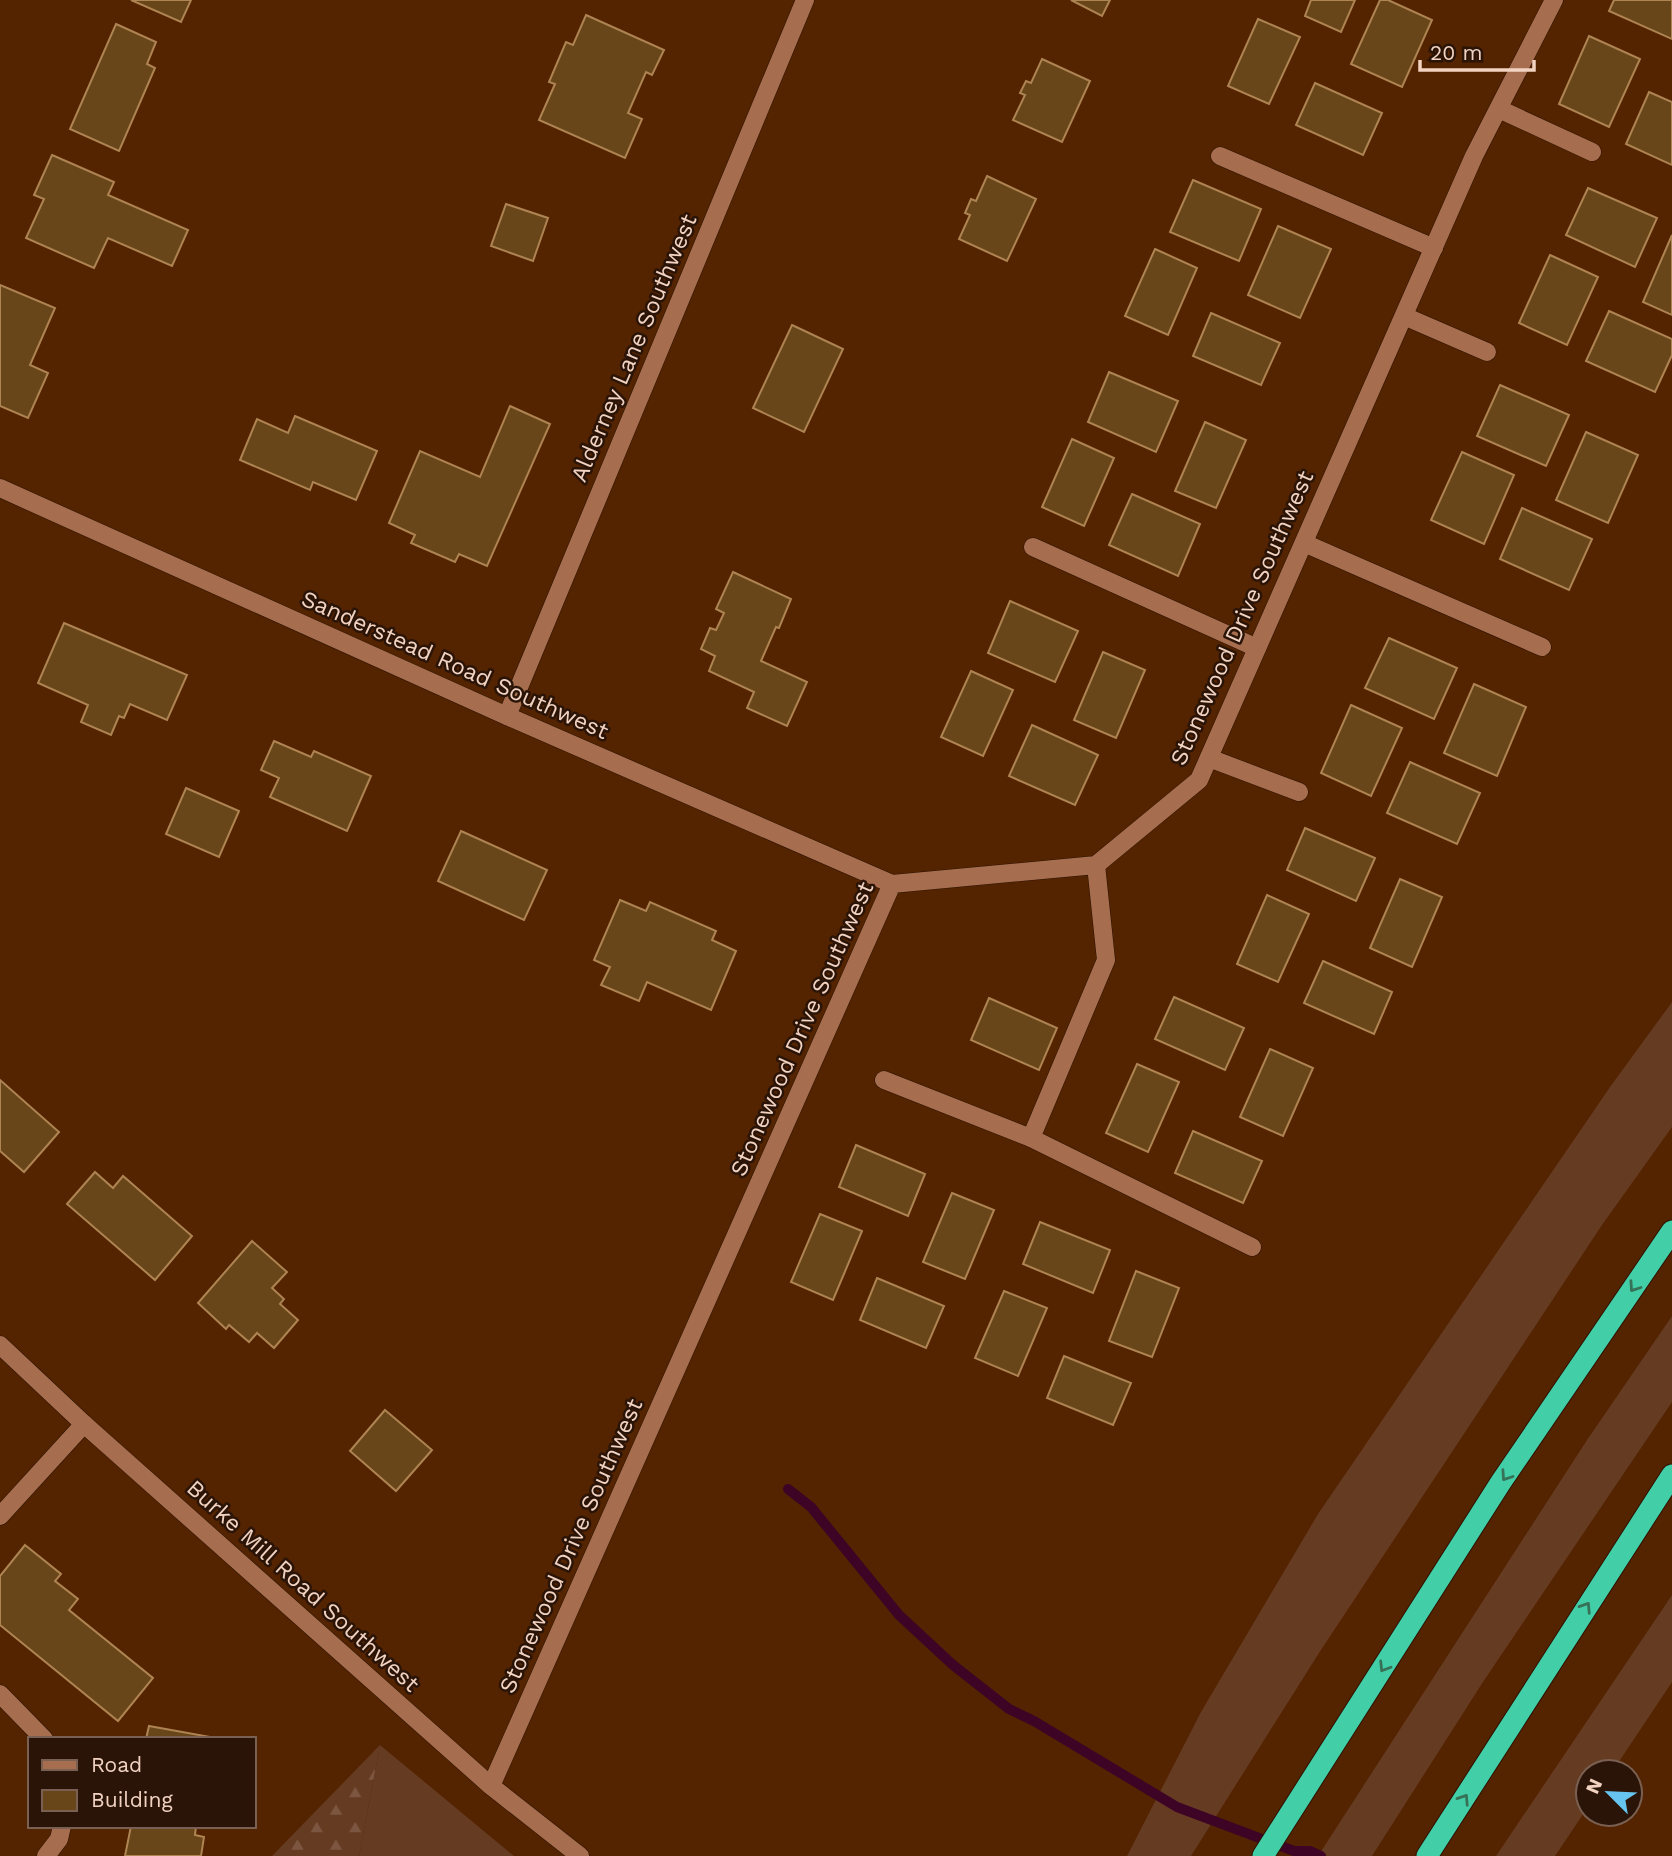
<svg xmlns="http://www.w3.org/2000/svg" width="1672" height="1856" viewBox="0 0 1672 1856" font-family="'Work Sans',sans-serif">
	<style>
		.grass { fill: #653b22 }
		.forest { fill: url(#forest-firs) }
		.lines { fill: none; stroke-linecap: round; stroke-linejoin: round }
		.stream { stroke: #3e0426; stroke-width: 10 }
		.building { fill: #69461a; stroke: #ae8452; stroke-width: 2 }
		.lane-casing { stroke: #2d1303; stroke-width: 19 }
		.street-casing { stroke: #2d1303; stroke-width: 19 }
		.secondary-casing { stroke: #2d1303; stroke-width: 19 }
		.highway-casing { stroke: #2d1303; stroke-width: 23 }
		.lane { stroke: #a66e4e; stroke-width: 18 }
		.street { stroke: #a66e4e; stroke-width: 18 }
		.secondary { stroke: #a66e4e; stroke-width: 18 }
		.highway { stroke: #42cfa7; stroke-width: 21 }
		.oneway { stroke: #367257 }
		.labels { text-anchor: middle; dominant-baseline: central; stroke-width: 5; stroke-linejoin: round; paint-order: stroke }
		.street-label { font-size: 23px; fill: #f2d3c2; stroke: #2a1407 }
	</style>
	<defs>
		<pattern id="forest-firs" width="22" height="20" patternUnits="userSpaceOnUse" patternTransform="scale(1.75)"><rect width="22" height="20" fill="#653b22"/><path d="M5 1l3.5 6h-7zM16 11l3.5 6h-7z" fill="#7c5640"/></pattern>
	</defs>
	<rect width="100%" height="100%" fill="#542300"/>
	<g class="grass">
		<path d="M1672,1002V1127L1602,1225L1319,1653L1191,1856H1127L1201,1712L1318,1514L1610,1087Z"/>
		<path d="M1672,1316V1402L1483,1682L1372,1856H1318L1587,1440Z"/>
		<path d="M1672,1595V1682L1612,1772H1588V1807L1555,1856H1496Z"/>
		<path d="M380,1745L514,1856H359Z"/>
	</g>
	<path class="forest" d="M380,1745L359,1856H272Z"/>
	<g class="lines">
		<path class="stream" d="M788,1489L811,1507L899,1615L953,1665L1009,1709L1034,1721L1177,1807L1294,1851H1310L1321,1856"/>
	</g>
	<g class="building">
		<path d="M131,0H191L181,22Z"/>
		<path d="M1071,0H1110L1102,16Z"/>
		<path d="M1311,0H1355L1341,32L1305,16Z"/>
		<path d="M1380,0H1388L1432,20L1402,87L1351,64Z"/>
		<path d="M1614,0H1672V39L1609,11Z"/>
		<path d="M586,15L664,50L652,75L646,72L628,113L642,119L625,158L539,120L555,84L549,82L566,42L573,45Z"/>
		<path d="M1258,19L1300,37L1269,104L1228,86Z"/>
		<path d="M116,24L156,42L147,64L155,68L119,151L70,129Z"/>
		<path d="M1589,36L1640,59L1609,127L1559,104Z"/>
		<path d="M1042,59L1090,81L1062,142L1013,120L1025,95L1020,93L1026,81L1031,83Z"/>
		<path d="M1315,83L1382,113L1363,155L1296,125Z"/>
		<path d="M1649,92L1672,102V165L1626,144Z"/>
		<path d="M52,155L114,182L108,195L188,230L172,266L108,238L94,268L26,238L44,199L34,195Z"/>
		<path d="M987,176L1036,199L1007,261L959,239L970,215L965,213L971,199L976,201Z"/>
		<path d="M1193,180L1261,209L1239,261L1170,232Z"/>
		<path d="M1588,188L1657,218L1635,267L1566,235Z"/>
		<path d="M506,204L548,218L533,261L491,246Z"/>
		<path d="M1278,226L1331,249L1300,318L1248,295Z"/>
		<path d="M1672,235V315L1643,302Z"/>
		<path d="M1155,249L1197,268L1168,335L1125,316Z"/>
		<path d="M1550,255L1598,277L1567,345L1519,323Z"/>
		<path d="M0,285L55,308L30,365L48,373L28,418L0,406Z"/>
		<path d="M1609,311L1672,339V355L1655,392L1586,361Z"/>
		<path d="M1211,313L1280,343L1261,385L1193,356Z"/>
		<path d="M792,325L843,349L804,432L753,408Z"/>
		<path d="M1109,372L1178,401L1156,452L1088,422Z"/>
		<path d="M1500,385L1569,415L1546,466L1477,436Z"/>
		<path d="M510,406L550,424L487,566L459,554L455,562L411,543L415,535L389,523L420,451L480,477Z"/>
		<path d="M295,416L377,451L356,500L313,482L310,490L240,460L257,419L288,433Z"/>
		<path d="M1205,422L1246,440L1216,508L1175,491Z"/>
		<path d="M1586,432L1638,455L1608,523L1556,500Z"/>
		<path d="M1072,439L1114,458L1084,526L1042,507Z"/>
		<path d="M1462,452L1514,475L1484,544L1431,520Z"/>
		<path d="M1132,494L1200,524L1178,576L1109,545Z"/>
		<path d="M1522,508L1592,539L1569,590L1500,559Z"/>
		<path d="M733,572L791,599L779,628L776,627L761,661L807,682L787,726L747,708L754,692L709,671L715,656L701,649L710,628L716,630L724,613L716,609Z"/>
		<path d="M1010,601L1078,631L1055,682L988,653Z"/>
		<path d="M64,623L187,675L167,720L130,704L124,718L119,716L111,735L81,722L88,705L38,683Z"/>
		<path d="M1389,638L1457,668L1434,719L1365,688Z"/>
		<path d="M1103,652L1145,670L1116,738L1074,720Z"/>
		<path d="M971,671L1013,690L983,756L941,737Z"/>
		<path d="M1474,684L1526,707L1497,776L1444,753Z"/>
		<path d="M1351,705L1402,728L1371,796L1321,773Z"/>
		<path d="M1032,725L1098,755L1075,805L1009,776Z"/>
		<path d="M274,741L311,757L314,751L371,776L347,831L270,797L279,778L261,770Z"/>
		<path d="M1410,762L1480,793L1457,844L1387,813Z"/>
		<path d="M186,788L239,811L219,857L166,834Z"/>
		<path d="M1305,828L1375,858L1356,901L1287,870Z"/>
		<path d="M461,831L547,870L524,920L438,881Z"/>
		<path d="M1400,879L1442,897L1412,967L1370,948Z"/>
		<path d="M1267,895L1309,914L1278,982L1237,964Z"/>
		<path d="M620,900L646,911L650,902L716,931L712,940L736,951L711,1010L647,982L639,1001L601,985L610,967L594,960Z"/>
		<path d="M1323,961L1392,992L1374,1034L1304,1003Z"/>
		<path d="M1174,997L1244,1028L1225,1070L1155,1039Z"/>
		<path d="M989,998L1057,1028L1039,1070L971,1040Z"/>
		<path d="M1270,1049L1313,1068L1283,1136L1240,1117Z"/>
		<path d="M1137,1064L1179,1082L1148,1152L1106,1133Z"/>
		<path d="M0,1080L59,1132L24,1172L0,1151Z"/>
		<path d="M1193,1131L1262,1161L1243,1203L1175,1173Z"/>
		<path d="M856,1145L925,1174L908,1216L839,1187Z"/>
		<path d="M95,1172L113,1188L123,1176L192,1236L155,1280L67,1204Z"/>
		<path d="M952,1193L994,1210L965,1279L923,1262Z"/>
		<path d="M820,1214L862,1231L833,1300L791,1282Z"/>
		<path d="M1040,1222L1110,1250L1093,1293L1023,1264Z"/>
		<path d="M252,1241L287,1272L272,1288L284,1299L280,1304L298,1320L274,1348L257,1333L249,1342L229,1325L226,1329L198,1303Z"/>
		<path d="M1136,1271L1179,1288L1152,1357L1109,1341Z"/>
		<path d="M877,1278L944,1306L926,1348L860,1320Z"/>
		<path d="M1004,1291L1047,1308L1018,1376L975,1358Z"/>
		<path d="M1064,1356L1131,1383L1113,1425L1047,1398Z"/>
		<path d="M385,1410L432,1450L396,1491L350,1451Z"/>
		<path d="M25,1545L61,1574L55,1581L78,1599L69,1610L153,1678L118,1721L0,1625V1576Z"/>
		<path d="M149,1726L216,1738V1739H146Z"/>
		<path d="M131,1826H196L195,1835L204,1837L201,1856H125Z"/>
	</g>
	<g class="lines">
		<g class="lane-casing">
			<g id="lane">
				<path d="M1499,109L1592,152"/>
				<path d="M1220,156L1434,248"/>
				<path d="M1404,316L1487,352"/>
				<path d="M1304,543L1542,647"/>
				<path d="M1033,547L1257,648"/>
				<path d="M1209,758L1299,792"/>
				<path d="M1096,865L1106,960L1031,1138L1252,1247"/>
				<path d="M884,1080L1031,1138"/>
			</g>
		</g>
		<g class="street-casing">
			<g id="street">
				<path d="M0,488L507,716L892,884"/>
				<path d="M507,716L805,0"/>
				<path d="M0,1516L84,1424"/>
				<path d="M0,1694L44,1739"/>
				<path d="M491,1786L892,884L1096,865L1199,780L1474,156L1554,0"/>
				<path d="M46,1856L59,1839L62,1826"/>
			</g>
		</g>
		<g class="secondary-casing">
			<path id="secondary" d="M0,1345L84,1424L491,1786L580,1856"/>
		</g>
		<g class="highway-casing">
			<g id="highway">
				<path d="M1263,1856L1501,1482L1672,1231"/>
				<path d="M1427,1856L1672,1475"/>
			</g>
		</g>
		<use href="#lane" class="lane"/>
		<use href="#street" class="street"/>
		<use href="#secondary" class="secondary"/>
		<use href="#highway" class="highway"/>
	</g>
	<defs><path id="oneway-chevron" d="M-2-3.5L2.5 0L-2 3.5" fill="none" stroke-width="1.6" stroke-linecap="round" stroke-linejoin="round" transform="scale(1.75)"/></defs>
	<g class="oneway">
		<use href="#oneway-chevron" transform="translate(1634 1287) rotate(124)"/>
		<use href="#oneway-chevron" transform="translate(1506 1476) rotate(124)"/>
		<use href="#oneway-chevron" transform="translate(1586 1607) rotate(-57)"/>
		<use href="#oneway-chevron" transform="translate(1384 1667) rotate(122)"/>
		<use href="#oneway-chevron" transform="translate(1464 1799) rotate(-57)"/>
	</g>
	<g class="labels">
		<g class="street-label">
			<text transform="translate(634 348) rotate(-67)">Alderney Lane Southwest</text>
			<text transform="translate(1242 618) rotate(-66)">Stonewood Drive Southwest</text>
			<text transform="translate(455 665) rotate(24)">Sanderstead Road Southwest</text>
			<text transform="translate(802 1029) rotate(-66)">Stonewood Drive Southwest</text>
			<text transform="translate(571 1546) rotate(-66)">Stonewood Drive Southwest</text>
			<text transform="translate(303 1586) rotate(42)">Burke Mill Road Southwest</text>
		</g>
	</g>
	<rect x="28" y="1737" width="228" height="91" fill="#2a1407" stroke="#7a6052" stroke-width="2"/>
	<rect x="42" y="1760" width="35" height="10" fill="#a66e4e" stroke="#7a6052" stroke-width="2"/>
	<text x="91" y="1772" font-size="21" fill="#f2d3c2">Road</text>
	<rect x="42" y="1790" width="35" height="21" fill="#69461a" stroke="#7a6052" stroke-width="2"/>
	<text x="91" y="1807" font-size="21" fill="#f2d3c2">Building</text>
	<g transform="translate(1609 1793) rotate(294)"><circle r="33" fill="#2a1407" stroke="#7a6052" stroke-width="2"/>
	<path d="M0-5L12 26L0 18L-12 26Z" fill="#66c4ef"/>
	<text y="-10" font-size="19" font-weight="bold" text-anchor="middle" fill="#f2d3c2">N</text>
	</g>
	<path d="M1420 60v10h114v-10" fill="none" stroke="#f2d3c2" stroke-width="3.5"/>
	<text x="1430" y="60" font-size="21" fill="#f2d3c2" stroke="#2a1407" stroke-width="5" paint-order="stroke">20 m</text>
</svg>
